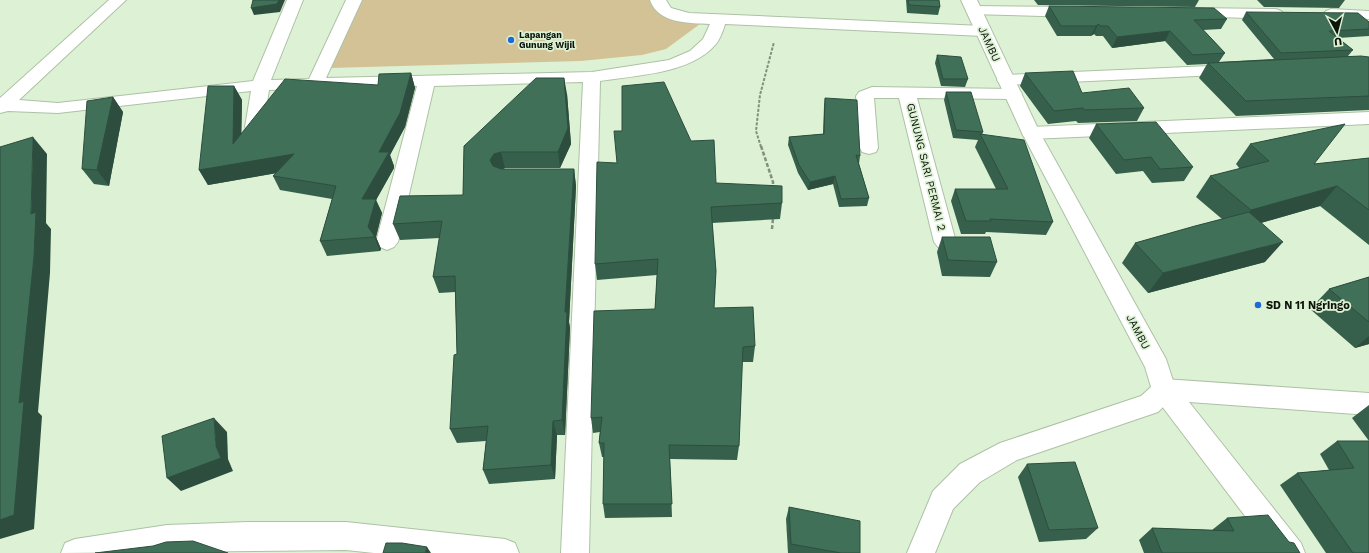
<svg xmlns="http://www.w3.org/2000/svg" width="1369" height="553" viewBox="0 0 1369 553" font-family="'Work Sans',sans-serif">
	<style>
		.green { fill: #d4c297 }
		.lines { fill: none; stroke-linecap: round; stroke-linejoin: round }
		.street-casing { stroke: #adc1a5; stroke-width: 2 }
		.secondary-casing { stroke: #adc1a5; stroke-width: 2 }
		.path-far1 { stroke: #82917d; stroke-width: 2; stroke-dasharray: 3 1.5; stroke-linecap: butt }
		.path { stroke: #82917d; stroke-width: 2.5; stroke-dasharray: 4 2; stroke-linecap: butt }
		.street { fill: #fff; fill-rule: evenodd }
		.secondary { fill: #fff; fill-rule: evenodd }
		.wall { fill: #37604c }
		.shaded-wall { fill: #2d4e3e }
		.building { fill: #407058; stroke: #2d4e3e }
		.poi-dot { fill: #1e6ad5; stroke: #ddf2d5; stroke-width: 1.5 }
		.labels { text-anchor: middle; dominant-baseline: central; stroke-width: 3.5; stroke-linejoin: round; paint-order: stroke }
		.far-poi-label { font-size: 9px; font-weight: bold; fill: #0d140a; stroke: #ddf2d5; text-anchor: start }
		.street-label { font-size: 11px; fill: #0d140a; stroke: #ddf2d5 }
		.poi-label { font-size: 11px; font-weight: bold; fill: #0d140a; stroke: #ddf2d5; text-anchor: start }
	</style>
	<rect width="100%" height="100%" fill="#ddf2d5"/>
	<path class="green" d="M362,0H651C662,20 678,22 700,24L666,49L642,55L581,61L330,68Z"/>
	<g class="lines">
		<g class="street-casing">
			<g id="street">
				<path d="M109,0H126L19,100L58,103L253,81L287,0H303L271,80L309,79L346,0H362L326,78L592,72L669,60L690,51L703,39L710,24C690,23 658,24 650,0H666L671,8L689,13L983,26L989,28L991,31L989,34L983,36L725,24C723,31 720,39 716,44C691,74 637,75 600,81L589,553H561L583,82L434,86L398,242L394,247L387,250L380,247L376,242L417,86L269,90L263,127L260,131L254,133L248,131L245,127L251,91L58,113L8,111L0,113V98Z"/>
				<path d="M974,6L1076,7L1081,9L1084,12L1081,15L1076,17L969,14L966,11L969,8Z"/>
				<path d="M1191,8L1276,9L1281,11L1284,14L1281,17L1276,19L1186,16L1183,13L1186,10Z"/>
				<path d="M1331,9L1369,11V19L1326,17L1323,14L1326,11Z"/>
				<path d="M1233,65L1239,66L1241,70L1239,74L1006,85L1000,84L997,80L1000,76L1006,75Z"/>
				<path d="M872,87L1013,89L1019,90L1022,94L1019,98L1013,99L917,98L956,242L952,247L945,250L938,247L934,242L899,98H874L878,148L876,152L869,154L862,152L860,148L856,96L859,92Z"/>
				<path d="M1369,112V124L1031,139L1024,137L1022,133L1024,129L1031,127Z"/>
				<path d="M1164,379L1369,393V415L1189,402L1301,543L1305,553H1273L1155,397L1152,390L1155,383Z"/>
				<path d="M248,522H346L505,539L515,543L519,553H374L346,550L61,553L65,543L75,539L167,525Z"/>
			</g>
		</g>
		<g class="secondary-casing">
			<path id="secondary" d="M961,0H977L1040,133L1166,359L1176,390L1173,397L1158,412L1017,460L980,482L953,509L935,553H907L933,491L960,464L1000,443L1141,396L1151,387L1145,367L1022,133Z"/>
		</g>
		<path class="path-far1" d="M761,147L756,131L760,95L774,42"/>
		<g class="path">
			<path d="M761,146L773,182V189"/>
			<path d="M772,229L773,218"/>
		</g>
		<use href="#street" class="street"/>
		<use href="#secondary" class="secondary"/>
	</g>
	<g class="wall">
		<path d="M906,0H939L940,7L938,15L907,13Z"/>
		<path d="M1034,0H1199L1195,7L1038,5Z"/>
		<path d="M1257,0H1345L1339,8L1264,7Z"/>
		<path d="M1049,6L1227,19L1221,29L1203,30L1225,53L1219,62L1274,59L1242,20L1246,12L1369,22V36L1338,38L1353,50L1348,56L1369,57V110L1236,116L1199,78L1207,64L1187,65L1165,41L1112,48L1103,36H1096L1094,34L1091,36H1057L1045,16Z"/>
		<path d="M937,55L968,79L965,87L941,86L935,63Z"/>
		<path d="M411,73L415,88L405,127L390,155L394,166V168L376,200L382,213L376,237L381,249L380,251L327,256L320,241L332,199L280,190L273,176L276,173L208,185L199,170L234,86L242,100L241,133Z"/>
		<path d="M1025,73L1082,93L1144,108L1137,121L1078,123L1076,121L1048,124L1020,86Z"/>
		<path d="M946,92L983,132L982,135L1053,222L1046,235L986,232L985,234H961L951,201L955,189H996L975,147L978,140L953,138L944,100Z"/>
		<path d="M567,94L571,144L560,168H505L503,169H574L576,186L569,322L570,328L565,435H557L555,479L489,484L483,470L486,441L457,443L450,429L457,354L455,292L439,293L433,277L440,238L400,240L393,224L463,195L464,146Z"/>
		<path d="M113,97L123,112L109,186L94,184L82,169Z"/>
		<path d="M825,98L860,156L859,164L869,198L867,206L839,207L833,184L808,190L798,173L788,145L789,137L823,134L824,106Z"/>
		<path d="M1096,124L1193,167L1184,181L1152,183L1143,171L1116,174L1089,138Z"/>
		<path d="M691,141L716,183L782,203L780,219L712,223L716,271L714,308L755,346L753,362H742L739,446L737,460L670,459L672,517L605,518L603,504L604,457H602L599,443L600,432L593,433L591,418L655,309L657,275L597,280L595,264Z"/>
		<path d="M1250,144L1314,164L1369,158V245L1320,206L1261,223L1265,262L1148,293L1122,263L1135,243L1222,219L1196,197L1210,176L1240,169L1236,164Z"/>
		<path d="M942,237L997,262L990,277L942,276L937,252Z"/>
		<path d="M1369,277V344L1355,348L1310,309L1329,289Z"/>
		<path d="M1369,405V553H1326L1280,485L1297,473L1329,470L1320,454L1337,441H1369L1352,418Z"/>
		<path d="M1027,464L1098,528L1086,539L1039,542L1018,477Z"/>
		<path d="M789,507L860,553H788L786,519Z"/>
		<path d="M1227,518L1289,542L1300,553H1144L1139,540L1152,528L1212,530Z"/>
	</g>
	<g class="shaded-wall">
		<path d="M279,0H285L280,12L254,15L251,8Z"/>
		<path d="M1098,24L1094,34L1091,36L1096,26Z"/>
		<path d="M1170,31L1165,41L1112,48L1117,37Z"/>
		<path d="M411,73L415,88L405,127L390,155L394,166V168L376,200L382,213L376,237L381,249L380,251L374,237L368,227L362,199L379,152Z"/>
		<path d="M564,78L567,94L571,144L560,168L558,152Z"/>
		<path d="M234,86L242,100L241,158L233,144Z"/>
		<path d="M113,97L123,112L109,186L97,170Z"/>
		<path d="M33,137L47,154L46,223L51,229L50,273L38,412L42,416L34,529L0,539V520L19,403L31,214Z"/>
		<path d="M501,152L505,168L498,171L494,176L490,160L494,154Z"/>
		<path d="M294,154L301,169L208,185L199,170Z"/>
		<path d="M574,169L576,186L569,322L570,328L565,435L562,420L565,312Z"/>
		<path d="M835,176L833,184L808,190L810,182Z"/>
		<path d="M1337,186L1320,206L1236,230L1251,210Z"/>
		<path d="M1283,242L1265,262L1148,293L1163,273Z"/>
		<path d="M1369,336V344L1355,348Z"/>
		<path d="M214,418L227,432L228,459L233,471L181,491L167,478L216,446Z"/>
		<path d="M553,421L557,435L555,479L551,465Z"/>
		<path d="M427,547L431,553H425Z"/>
	</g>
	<g class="building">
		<path d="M253,0H279L277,4L251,8Z"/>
		<path d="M908,0H939L940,7L909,5Z"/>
		<path d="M1049,6L1214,8L1227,19L1194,20L1225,53L1193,55L1170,31L1117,37L1108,26H1101L1098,24L1096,26H1061Z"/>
		<path d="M1246,12L1358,13L1369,22V29L1329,31L1353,50L1281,53Z"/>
		<path d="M937,55L961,57L968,79H943Z"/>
		<path d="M1361,56L1369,57V96L1246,101L1208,63Z"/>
		<path d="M1073,71L1082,93L1129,88L1144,108L1084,110L1083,108L1054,111L1025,73Z"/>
		<path d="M411,73L400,113L379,152H389L388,154L362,199H376L368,227L374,235V237L320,241L336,186L273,176L294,154L199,170L208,86H234L233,144L285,79L378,85L379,74Z"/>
		<path d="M536,78H564L568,128L558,152H501L494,154L490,160L493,166L501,169H574L565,312H567L562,420L553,421L551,465L483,470L488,426L450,429L454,355L457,354L455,276L433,277L442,221L393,224L400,196L463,195L464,146Z"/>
		<path d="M664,82L691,141L714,140L716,183L782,186V203L711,207L716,271L714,308L753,307L755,346L743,347L739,446L669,445L672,504H603L604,443H599L602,417L591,418L594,311L655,309L658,259L595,264L597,162L617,163L614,131H622V86Z"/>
		<path d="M946,92H971L983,132L956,130Z"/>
		<path d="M113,97L97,170L82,169L87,101Z"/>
		<path d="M825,98L857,100L860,156L856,155L869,198L841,199L835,176L810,182L799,165L789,137L824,134Z"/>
		<path d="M1156,122L1193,167L1160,169L1151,157L1124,160L1096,124Z"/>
		<path d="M1345,124L1314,164L1369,158V210L1337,186L1251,210L1210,176L1269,161L1250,144Z"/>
		<path d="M980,134L1024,140L1053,222L990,219L991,221H966L955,189H1008Z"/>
		<path d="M33,137L31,214L36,212L34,257L19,403L24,401L14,515L0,520V147Z"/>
		<path d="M1249,212L1283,242L1163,273L1135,243L1195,226Z"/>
		<path d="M942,237H990L997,262L948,260Z"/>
		<path d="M1369,277V322L1329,289Z"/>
		<path d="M214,418L216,446L221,458L167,478L162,436Z"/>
		<path d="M1337,441H1369V553H1353L1297,473L1354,468Z"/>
		<path d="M1075,462L1098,528L1049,530L1027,464Z"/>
		<path d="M789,507L860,521V553H841L791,544Z"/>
		<path d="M1268,515L1289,542L1294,543L1300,553H1162L1152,528L1234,531L1227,518Z"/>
		<path d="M193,541L228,553H95L153,546L166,542Z"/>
		<path d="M386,543H402L427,547L425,553H383Z"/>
	</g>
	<g class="poi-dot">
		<circle cx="511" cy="40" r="4"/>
		<circle cx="1258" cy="305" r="4"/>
	</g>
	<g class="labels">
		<g class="far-poi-label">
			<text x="519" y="35">Lapangan<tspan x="519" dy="10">Gunung Wijil</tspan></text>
		</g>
		<g class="street-label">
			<text transform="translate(989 44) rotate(65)">JAMBU</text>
			<text transform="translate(926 167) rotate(76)">GUNUNG SARI PERMAI 2</text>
			<text transform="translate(1138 332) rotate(62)">JAMBU</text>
		</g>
		<g class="poi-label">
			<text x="1266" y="305">SD N 11 Ngringo</text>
		</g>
	</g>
	<g transform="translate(1337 32) rotate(173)" stroke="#ddf2d5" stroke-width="3" paint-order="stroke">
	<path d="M0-3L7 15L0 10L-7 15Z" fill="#0d140a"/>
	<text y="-6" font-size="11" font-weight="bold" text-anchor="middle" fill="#0d140a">U</text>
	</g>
</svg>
